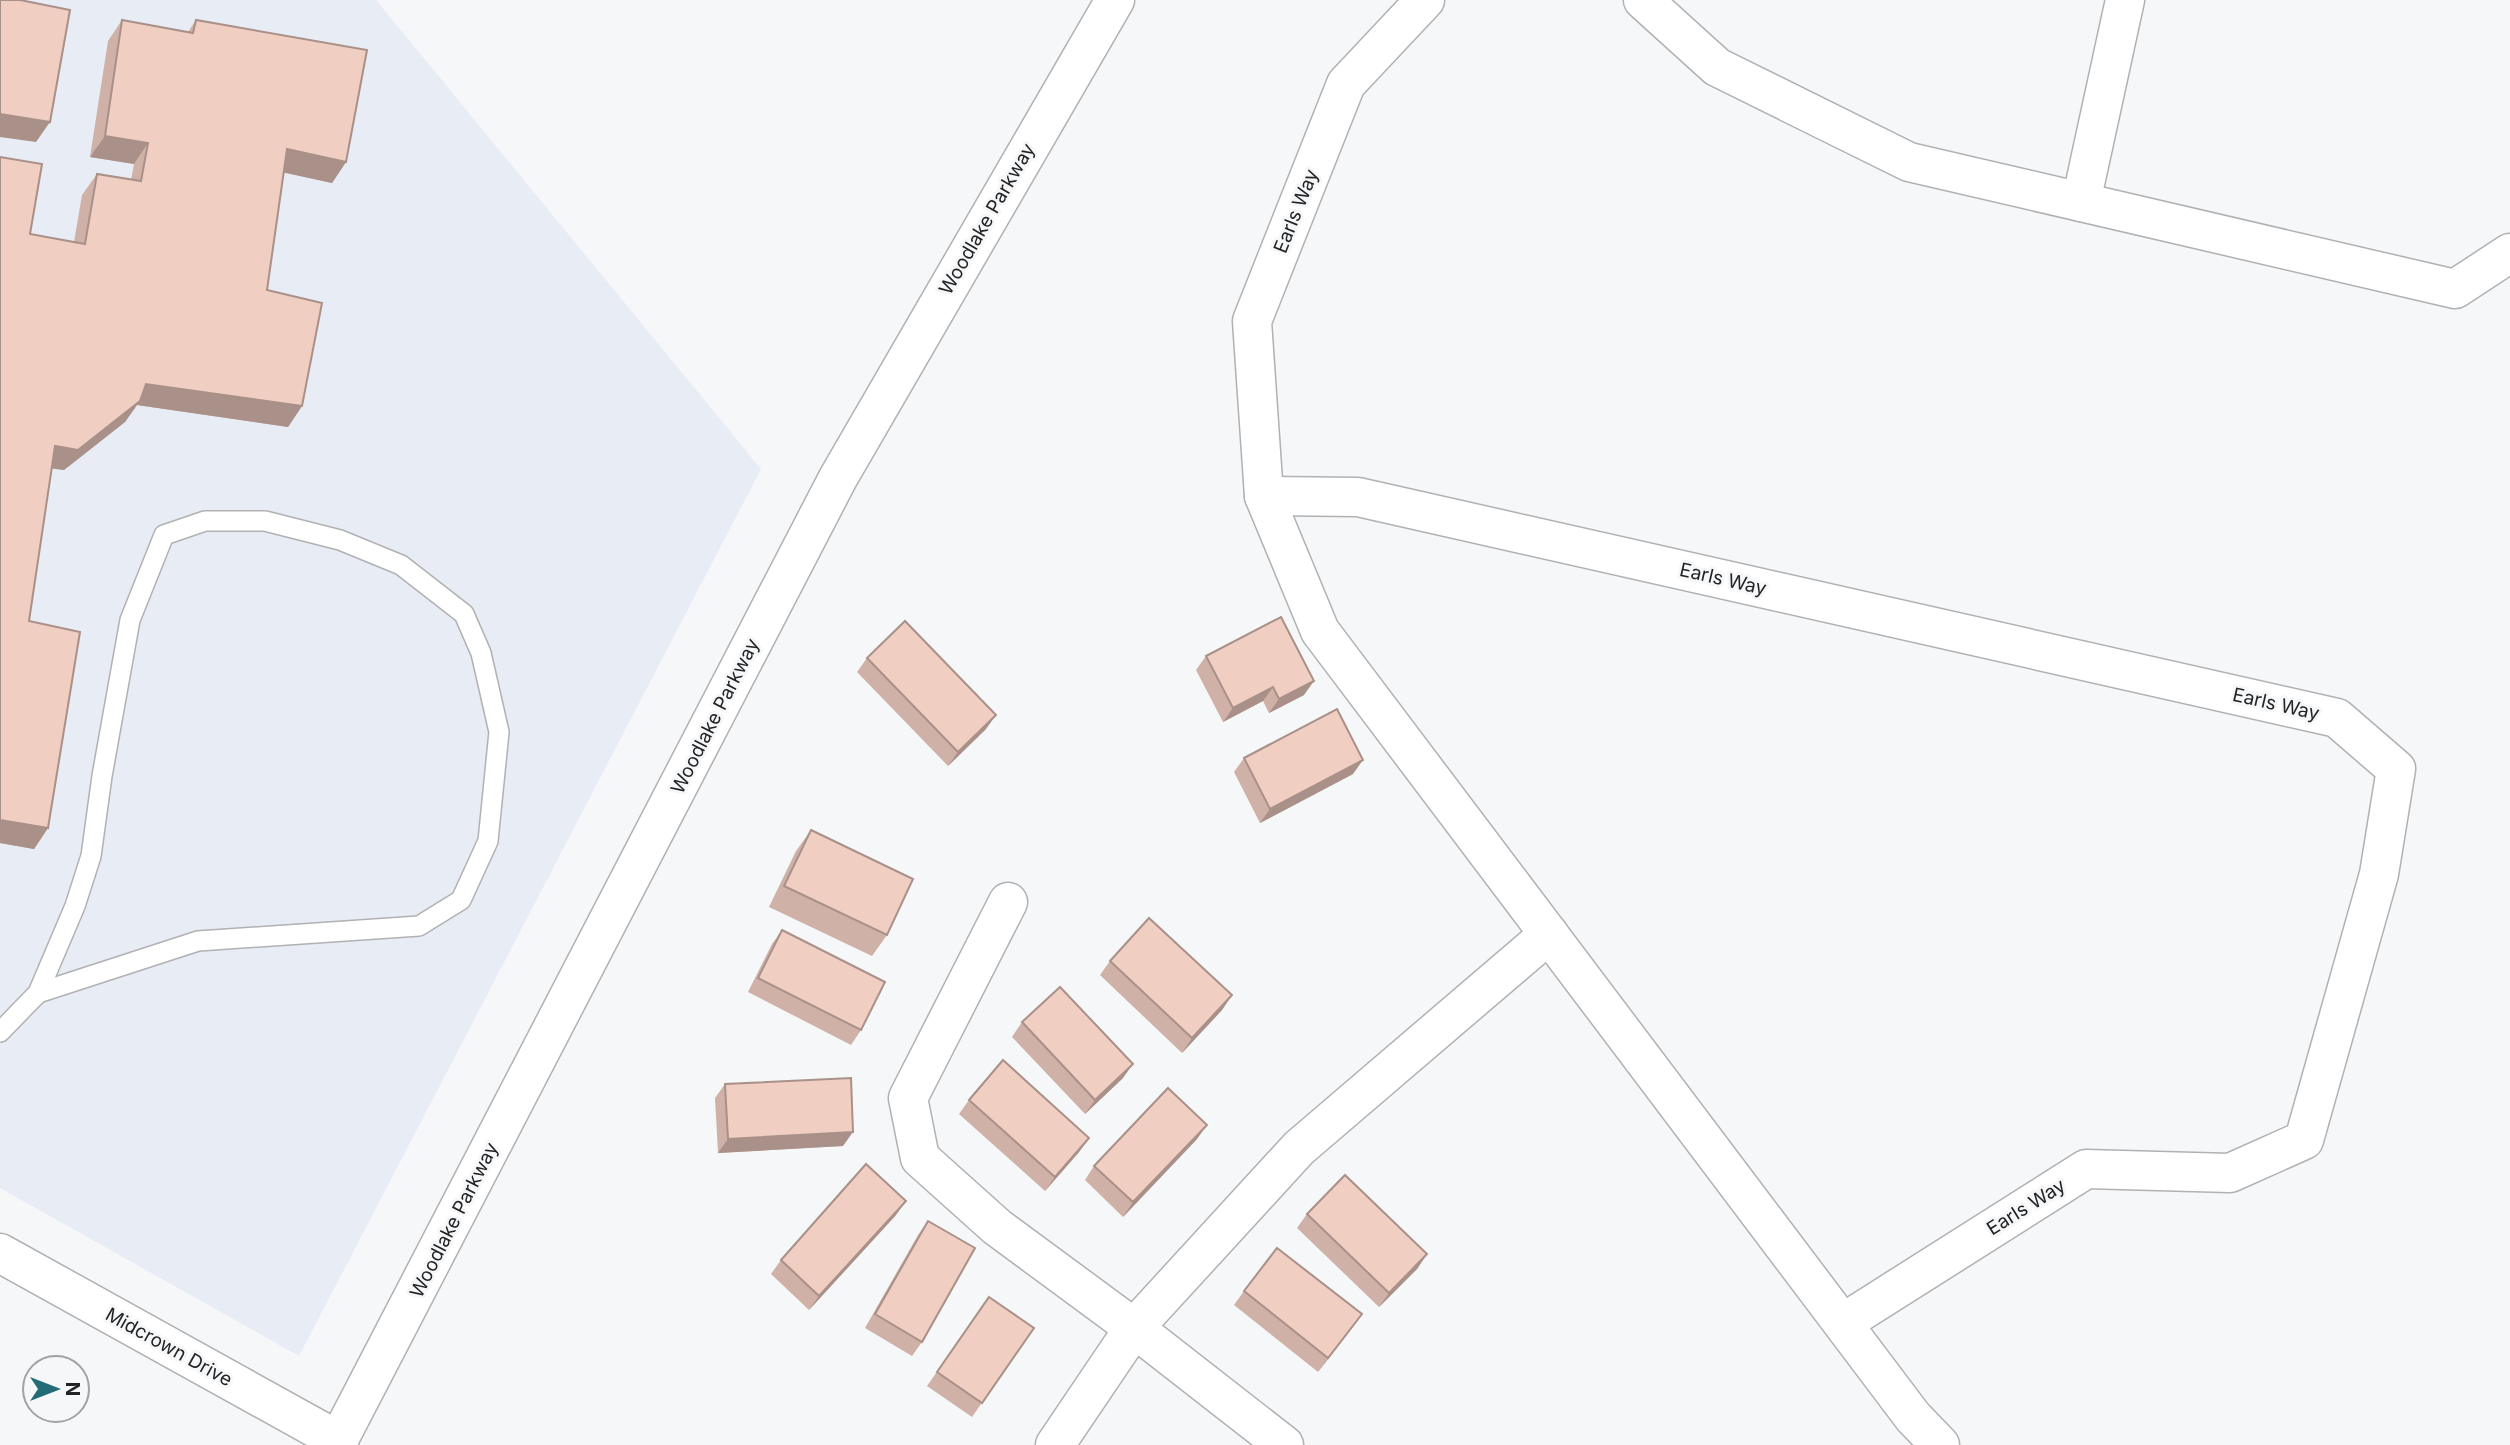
<svg xmlns="http://www.w3.org/2000/svg" width="2510" height="1445" viewBox="0 0 2510 1445" font-family="Inter,sans-serif">
	<style>
		.built { fill: #e8ecf5 }
		.lines { fill: none; stroke-linecap: round; stroke-linejoin: round }
		.lane-casing { stroke: #b0b1b3; stroke-width: 22 }
		.street-casing { stroke: #b0b1b3; stroke-width: 41 }
		.secondary-casing { stroke: #b0b1b3; stroke-width: 41 }
		.lane { stroke: #fff; stroke-width: 19 }
		.street { stroke: #fff; stroke-width: 38 }
		.secondary { stroke: #fff; stroke-width: 38 }
		.wall { fill: #cfb1a7 }
		.shaded-wall { fill: #a99088 }
		.building { fill: #f1cec2; stroke: #a99088; stroke-width: 2 }
		.labels { text-anchor: middle; dominant-baseline: central; stroke-width: 6; stroke-linejoin: round; paint-order: stroke }
		.street-label { font-size: 19px; fill: #232324; stroke: #f6f7f9 }
	</style>
	<rect width="100%" height="100%" fill="#f6f7f9"/>
	<path class="built" d="M0,0H376L761,469L299,1356L0,1188Z"/>
	<g class="lines">
		<g class="lane-casing">
			<path id="lane" d="M0,1032L38,993L75,906L91,856L102,776L130,620L164,535L205,521H265L340,540L401,565L464,614L481,653L499,732L488,841L461,900L419,926L198,941L38,993"/>
		</g>
		<g class="street-casing">
			<g id="street">
				<path d="M1425,0L1346,84L1252,321L1264,496L1320,631L1913,1417L1940,1445"/>
				<path d="M1643,0L1717,67L1909,162L2455,289L2510,253"/>
				<path d="M2081,202L2125,0"/>
				<path d="M1264,496L1358,497L2337,718L2396,769L2379,874L2304,1140L2230,1173L2086,1169L1843,1323"/>
				<path d="M1008,902L908,1098L920,1158L997,1227L1134,1328L1284,1445"/>
				<path d="M1055,1445L1134,1328L1299,1148L1549,934"/>
			</g>
		</g>
		<g class="secondary-casing">
			<g id="secondary">
				<path d="M0,1253L339,1441"/>
				<path d="M336,1445L838,478L1115,0"/>
			</g>
		</g>
		<use href="#lane" class="lane"/>
		<use href="#street" class="street"/>
		<use href="#secondary" class="secondary"/>
	</g>
	<g class="wall">
		<path d="M122,20L188,32L196,20L346,162L332,183L283,172L267,290L302,406L288,427L137,405L125,422L64,470L51,468L29,621L48,828L34,849L0,843V157L30,234L74,242L82,195L97,174L131,180L134,164L90,157L108,41Z"/>
		<path d="M1206,656L1304,695L1269,713L1263,701L1223,722L1196,670Z"/>
		<path d="M867,658L986,729L948,766L857,672Z"/>
		<path d="M1244,758L1353,774L1260,823L1234,772Z"/>
		<path d="M811,830L887,935L872,956L769,907L796,851Z"/>
		<path d="M782,930L861,1030L851,1045L748,992L772,944Z"/>
		<path d="M1110,961L1232,995L1222,1010L1182,1053L1100,975Z"/>
		<path d="M1022,1022L1123,1078L1085,1114L1012,1037Z"/>
		<path d="M725,1084L843,1146L718,1153L715,1098Z"/>
		<path d="M969,1100L1089,1138L1079,1152L1045,1191L959,1114Z"/>
		<path d="M1197,1139L1123,1217L1085,1180L1094,1166Z"/>
		<path d="M1307,1214L1427,1254L1417,1269L1379,1307L1297,1228Z"/>
		<path d="M896,1215L809,1310L771,1274L781,1260Z"/>
		<path d="M928,1221L922,1342L912,1356L865,1328L918,1235Z"/>
		<path d="M1244,1291L1362,1314L1318,1372L1234,1305Z"/>
		<path d="M989,1297L1034,1328L972,1417L927,1386Z"/>
	</g>
	<g class="shaded-wall">
		<path d="M0,114L50,122L36,142L0,137Z"/>
		<path d="M105,136L148,143L134,164L90,157Z"/>
		<path d="M287,149L346,162L332,183L272,170Z"/>
		<path d="M146,384L302,406L288,427L137,405L125,422L64,470L40,467L55,446Z"/>
		<path d="M1314,681L1304,695L1269,713L1279,699Z"/>
		<path d="M1273,687L1263,701L1223,722L1233,708Z"/>
		<path d="M996,715L986,729L948,766L958,752Z"/>
		<path d="M1363,760L1353,774L1260,823L1270,809Z"/>
		<path d="M0,820L48,828L34,849L0,843Z"/>
		<path d="M1232,995L1222,1010L1182,1053L1192,1038Z"/>
		<path d="M1133,1064L1123,1078L1085,1114L1095,1100Z"/>
		<path d="M1207,1125L1197,1139L1123,1217L1133,1202Z"/>
		<path d="M853,1132L843,1146L718,1153L728,1139Z"/>
		<path d="M1089,1138L1079,1152L1045,1191L1055,1177Z"/>
		<path d="M906,1201L896,1215L809,1310L819,1296Z"/>
		<path d="M1427,1254L1417,1269L1379,1307L1389,1293Z"/>
		<path d="M1362,1314L1352,1328L1318,1372L1328,1358Z"/>
	</g>
	<g class="building">
		<path d="M0,0H20L70,10L50,122L0,114Z"/>
		<path d="M122,20L193,33L196,20L367,50L346,162L287,149L267,290L322,303L302,406L146,384L140,401L78,450L55,446L29,621L80,632L48,828L0,820V157L42,164L30,234L85,244L97,174L141,181L148,143L105,136Z"/>
		<path d="M1281,617L1314,681L1279,699L1273,687L1233,708L1206,656Z"/>
		<path d="M905,621L996,715L958,752L867,658Z"/>
		<path d="M1337,709L1363,760L1270,809L1244,758Z"/>
		<path d="M811,830L913,879L887,935L784,886Z"/>
		<path d="M1149,918L1232,995L1192,1038L1110,961Z"/>
		<path d="M782,930L885,982L861,1030L758,978Z"/>
		<path d="M1060,987L1133,1064L1095,1100L1022,1022Z"/>
		<path d="M1003,1060L1089,1138L1055,1177L969,1100Z"/>
		<path d="M851,1078L853,1132L728,1139L725,1084Z"/>
		<path d="M1168,1088L1207,1125L1133,1202L1094,1166Z"/>
		<path d="M866,1164L906,1201L819,1296L781,1260Z"/>
		<path d="M1345,1175L1427,1254L1389,1293L1307,1214Z"/>
		<path d="M928,1221L975,1248L922,1342L875,1314Z"/>
		<path d="M1277,1248L1362,1314L1328,1358L1244,1291Z"/>
		<path d="M989,1297L1034,1328L982,1403L937,1372Z"/>
	</g>
	<g class="labels">
		<g class="street-label">
			<text transform="translate(1296 211) rotate(-68)">Earls Way</text>
			<text transform="translate(987 219) rotate(-60)">Woodlake Parkway</text>
			<text transform="translate(1723 579) rotate(13)">Earls Way</text>
			<text transform="translate(2276 704) rotate(13)">Earls Way</text>
			<text transform="translate(715 716) rotate(-63)">Woodlake Parkway</text>
			<text transform="translate(2026 1207) rotate(-32)">Earls Way</text>
			<text transform="translate(454 1220) rotate(-63)">Woodlake Parkway</text>
			<text transform="translate(169 1347) rotate(29)">Midcrown Drive</text>
		</g>
	</g>
	<g transform="translate(56 1389) rotate(90)"><circle r="33" fill="#f6f7f9" stroke="#a2a2a4" stroke-width="2"/>
	<path d="M0-5L12 26L0 18L-12 26Z" fill="#236c77"/>
	<text y="-10" font-size="19" font-weight="bold" text-anchor="middle" fill="#232324">N</text>
	</g>
</svg>
